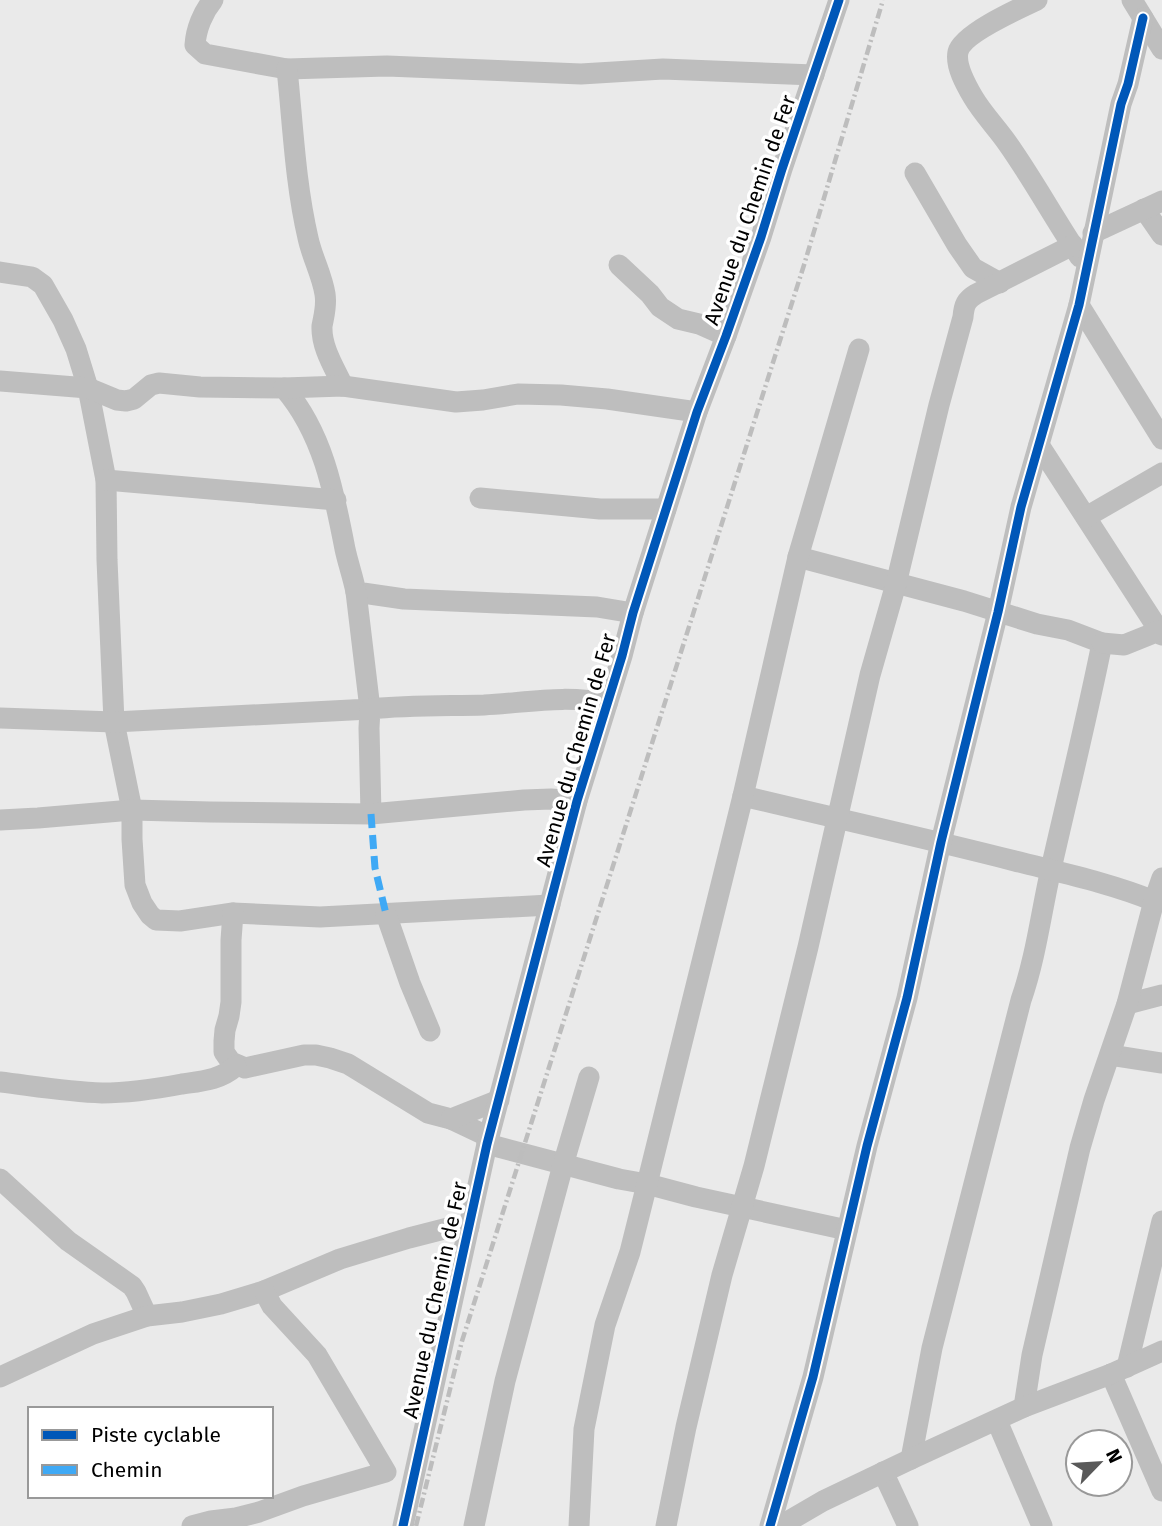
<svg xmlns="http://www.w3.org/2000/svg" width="1162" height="1526" viewBox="0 0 1162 1526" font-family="'Fira Sans',sans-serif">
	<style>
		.green { fill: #eaeaea; fill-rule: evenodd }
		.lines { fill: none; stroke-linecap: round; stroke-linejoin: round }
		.minor { stroke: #bebebe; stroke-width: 21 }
		.rail { stroke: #bdbdbd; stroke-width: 4.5; stroke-dasharray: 10 3.5 2 3.5; stroke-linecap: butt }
		.quiet { stroke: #3fa9f5; stroke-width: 7; stroke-dasharray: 14 7; stroke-linecap: butt }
		.cycleway-casing { stroke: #fff; stroke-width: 13 }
		.cycleway { stroke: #0057b8; stroke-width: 9 }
		.labels { text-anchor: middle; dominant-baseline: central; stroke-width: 7; stroke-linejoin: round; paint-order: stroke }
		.street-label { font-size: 21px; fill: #000; stroke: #fff }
	</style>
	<rect width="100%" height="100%" fill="#fff"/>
	<path class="green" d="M0,0H1162V1526H0ZM30,1409H271V1496H30ZM1078,1442H1120V1484H1078Z"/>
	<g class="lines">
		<g class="minor">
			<path d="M213,0C203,12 196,29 195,45L205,54L287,69L387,66L581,74L663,69L814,75"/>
			<path d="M1037,0C1020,8 962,34 958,52C955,66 966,85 973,97C983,114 997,128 1008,144C1034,181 1055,220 1080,257"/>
			<path d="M1132,0L1162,49"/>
			<path d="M287,69C293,125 295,182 308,238C312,257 322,275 325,294C327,306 324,315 322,326C321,347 334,367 343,386"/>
			<path d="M915,173L957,245L973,268L1000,283"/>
			<path d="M1144,209L1162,235"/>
			<path d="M1093,233L1162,201"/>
			<path d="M619,265L650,294L660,307L678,319L699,324L726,336"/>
			<path d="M0,272L32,277L43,285L63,320L76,349L88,388L106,480L107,560L114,722L132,810V839L135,885L142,903L150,915L156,920L180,921L233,913L320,917L550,905"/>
			<path d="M1079,305L1162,439"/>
			<path d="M0,381L88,388L117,400L126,401L134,399L151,385L159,383L200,387L284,388C323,433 334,492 345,549C348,563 353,577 356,592L404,599L597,607L633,613"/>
			<path d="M284,388L343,386L456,402L483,400L518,394L561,395L607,399L697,412"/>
			<path d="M1039,445L1162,635"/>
			<path d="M106,480L336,500"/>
			<path d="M480,498L600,509H666"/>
			<path d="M1086,517L1162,473"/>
			<path d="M798,557L964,601L1037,624L1068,630L1102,643C1087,718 1068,794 1051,869C1041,913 1036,957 1021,1000L932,1348L911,1459"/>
			<path d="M1102,643L1124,645L1159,631"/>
			<path d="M0,718L114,722L370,709L356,592"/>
			<path d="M743,796C834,818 925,838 1015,861C1062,873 1110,883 1154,901"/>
			<path d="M371,814L369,728L370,709C408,705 446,706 484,705C525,703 567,694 607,704"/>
			<path d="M0,820L38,818L132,810L210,812L371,814L524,800L551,799L577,801"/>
			<path d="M233,913L231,940V1002L229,1016L225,1030L224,1041V1052L231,1062L245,1068L304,1055H316L330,1058L348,1064L428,1113L451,1119L489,1137"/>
			<path d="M386,914L410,983L430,1031"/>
			<path d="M1127,1004L1162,995"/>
			<path d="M1110,1055L1162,1063"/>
			<path d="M0,1082C33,1086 68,1092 102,1093C128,1093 156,1089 182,1084C203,1081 220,1080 236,1066"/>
			<path d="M451,1119L499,1100"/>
			<path d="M487,1144L619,1179L647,1184L696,1197L847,1230"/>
			<path d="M0,1179L68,1241L132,1286L136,1292L147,1316"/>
			<path d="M1127,1367L1162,1221"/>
			<path d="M1111,1374L1162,1491"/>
			<path d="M0,1377L93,1334L147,1316L182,1312L221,1304L264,1291L340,1259L409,1238L448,1228L469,1227"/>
			<path d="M1024,1407L1032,1355L1080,1148L1094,1100L1127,1004L1154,901L1162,878"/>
			<path d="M997,1421L1042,1526"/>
			<path d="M883,1472L908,1526"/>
			<path d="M192,1526L211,1521L236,1518L259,1512L303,1496L386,1472L317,1355L272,1306L264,1291"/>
			<path d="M403,1526L487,1144L577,801L622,656L633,613L697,412L726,336L761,237L782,169L839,0"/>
			<path d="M474,1526L505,1381L563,1165L589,1077"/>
			<path d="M579,1526L584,1429L605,1325L630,1252L647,1184L743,796L798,557L859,349"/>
			<path d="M666,1526L686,1427L722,1275L754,1166L808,947L870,675L896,584L939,405L963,317C964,305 966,300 976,294L1073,245"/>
			<path d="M770,1526L813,1377L867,1146L907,998L941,842L998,612L1021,507L1079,305L1121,104L1128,84L1143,18"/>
			<path d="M780,1526L823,1501L911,1459L1024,1407L1111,1374L1162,1351"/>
		</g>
		<path class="rail" d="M416,1526L462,1341L804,265L883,0"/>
		<path class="quiet" d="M371,814L375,868L386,914"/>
		<g class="cycleway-casing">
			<g id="cycleway">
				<path d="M403,1526L487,1144L577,801L622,656L633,613L697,412L726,336L761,237L782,169L839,0"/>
				<path d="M770,1526L813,1377L867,1146L907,998L941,842L998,612L1021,507L1079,305L1121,104L1128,84L1143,18"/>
			</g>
		</g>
		<use href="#cycleway" class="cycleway"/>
	</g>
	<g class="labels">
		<g class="street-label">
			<text transform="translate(750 210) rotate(-71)">Avenue du Chemin de Fer</text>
			<text transform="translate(576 750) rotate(-74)">Avenue du Chemin de Fer</text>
			<text transform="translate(435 1300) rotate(-78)">Avenue du Chemin de Fer</text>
		</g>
	</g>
	<rect x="28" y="1407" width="245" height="91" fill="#ffffff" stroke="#999999" stroke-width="2"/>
	<rect x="42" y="1430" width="35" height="10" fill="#0057b8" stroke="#999999" stroke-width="2"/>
	<text x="91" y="1442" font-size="21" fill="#000000">Piste cyclable</text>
	<rect x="42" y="1465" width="35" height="10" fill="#3fa9f5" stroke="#999999" stroke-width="2"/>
	<text x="91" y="1477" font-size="21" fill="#000000">Chemin</text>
	<g transform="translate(1099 1463) rotate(65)"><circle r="33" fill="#ffffff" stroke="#999999" stroke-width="2"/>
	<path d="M0-5L12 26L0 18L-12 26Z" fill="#595959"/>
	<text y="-10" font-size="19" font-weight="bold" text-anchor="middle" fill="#000000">N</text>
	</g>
</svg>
